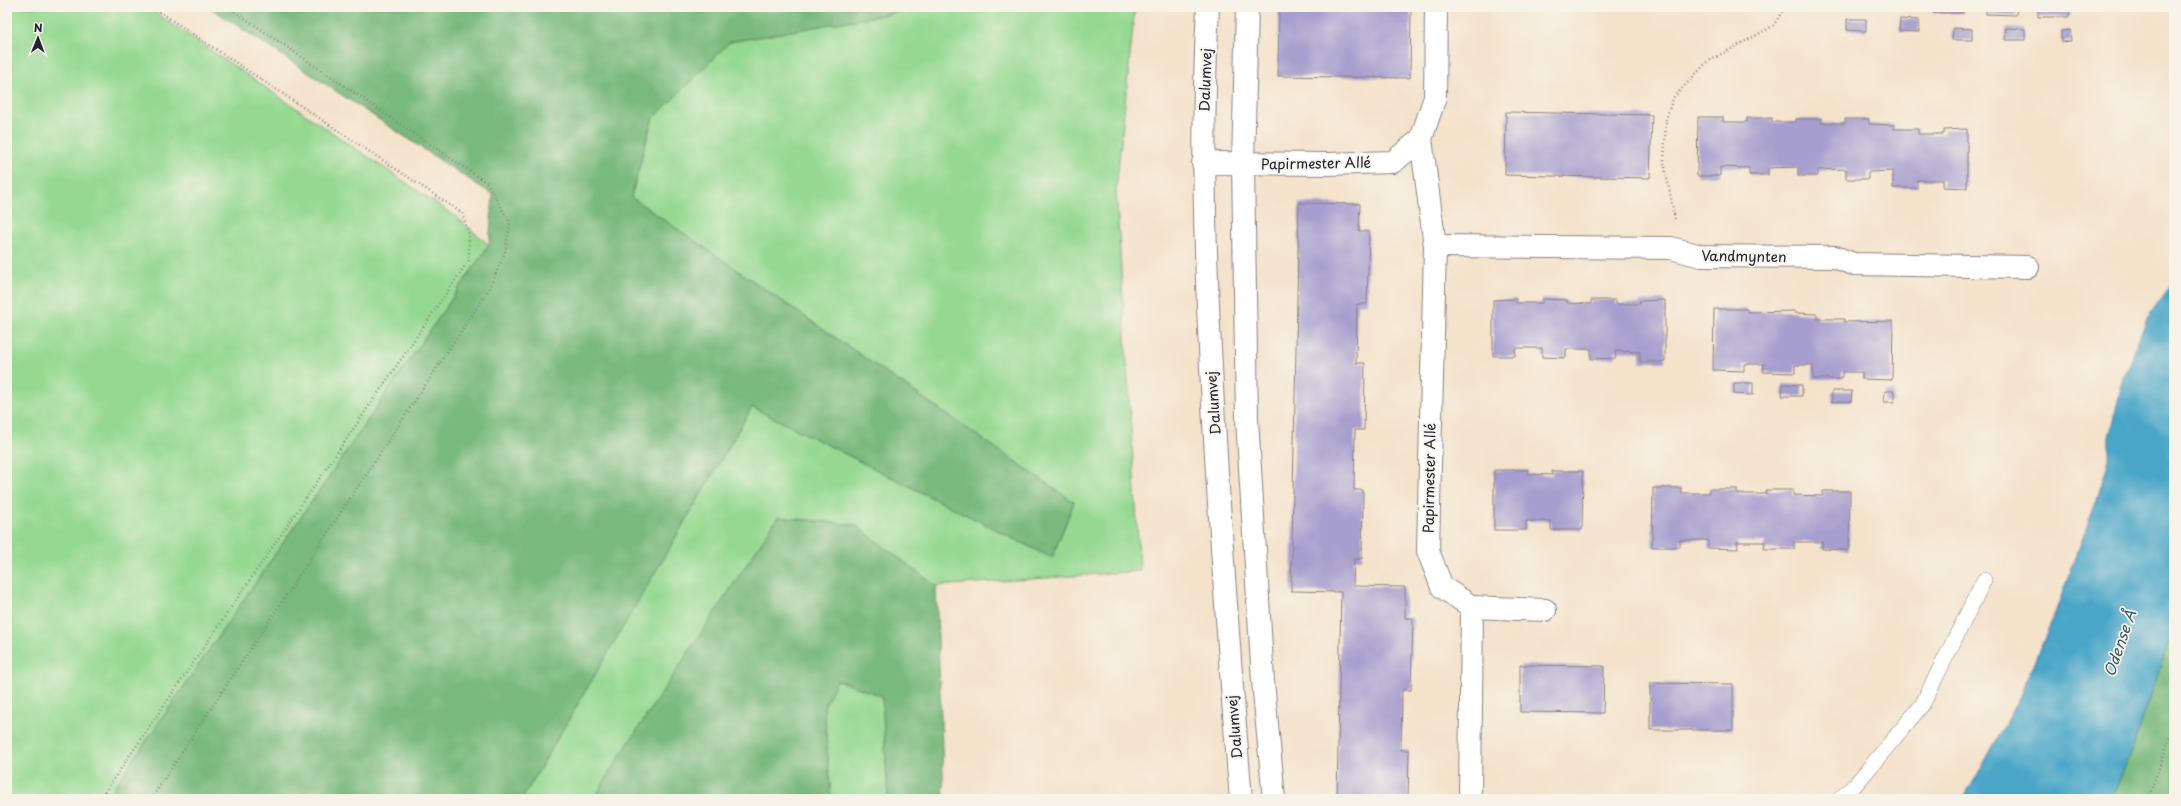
<svg xmlns="http://www.w3.org/2000/svg" width="2181" height="806" viewBox="0 0 2181 806" font-family="'Playpen Sans',sans-serif">
	<style>
		.green { fill: #95d991; stroke: #5c7e66 }
		.forest { fill: #78b97b; stroke: #4d6e5b }
		.water { fill: #49a6c8; stroke: #366482 }
		.building { fill: #a69ece }
		.lines { fill: none; stroke-linecap: round; stroke-linejoin: round }
		.service-casing { stroke: #8b8283; stroke-width: 16 }
		.minor-casing { stroke: #8b8283; stroke-width: 24 }
		.tertiary-casing { stroke: #8b8283; stroke-width: 24 }
		.path { stroke: #8b8283; stroke-width: 2.5; stroke-dasharray: 1 3; stroke-linecap: butt }
		.service { stroke: #fff; stroke-width: 15 }
		.minor { stroke: #fff; stroke-width: 22 }
		.tertiary { stroke: #fff; stroke-width: 22 }
		.labels { text-anchor: middle; dominant-baseline: central; stroke-width: 3.5; stroke-linejoin: round; paint-order: stroke }
		.street-label { font-size: 14px; fill: #22223b; stroke: #f7f3e8 }
		.water-label { font-size: 15px; font-style: italic; fill: #325773; stroke: #f7f3e8 }
	</style>
	<rect width="100%" height="100%" fill="#f7f3e8"/>
	<filter id="ink" filterUnits="userSpaceOnUse"><feTurbulence type="fractalNoise" baseFrequency=".025" numOctaves="2"/><feDisplacementMap in="SourceGraphic" scale="8" xChannelSelector="R" yChannelSelector="G"/><feConvolveMatrix kernelMatrix="1 2 1 2 8 2 1 2 1" color-interpolation-filters="sRGB"/></filter>
	<filter id="wash" filterUnits="userSpaceOnUse"><feTurbulence type="fractalNoise" baseFrequency=".012" numOctaves="4" result="noise"/><feDisplacementMap in="SourceGraphic" scale="16" xChannelSelector="R" yChannelSelector="G"/><feGaussianBlur stdDeviation="0.9" result="paint"/><feColorMatrix in="noise" values="0 0 0 0 0 0 0 0 0 0 0 0 0 0 0 0 0 1.4 0 .05"/><feComposite in="paint" operator="in"/></filter>
	<g filter="url(#wash)">
		<rect width="100%" height="100%" fill="#f4e2cb"/>
		<g class="green">
			<path d="M7,7H147L455,216L489,245L106,799H7Z"/>
			<path d="M927,7H1135L1116,190L1140,571L936,586L855,525L778,517L612,768L594,799H522L752,407L1052,558L1074,502L631,197L652,120L730,42Z"/>
			<path d="M836,680L882,696L888,799H831L824,707Z"/>
		</g>
		<g class="forest">
			<path d="M209,7H927L730,42L652,120L631,197L1074,502L1052,558L752,407L522,799H106L489,245L493,195Z"/>
			<path d="M778,517L855,525L936,586L944,799H888L882,696L837,680L824,707L831,799H594L612,768Z"/>
			<path d="M2174,626V799H2109L2115,791L2135,742Z"/>
		</g>
		<path class="water" d="M2174,281V626L2135,742L2115,791L2109,799H1960L1971,786L2015,707L2055,613L2096,502L2109,460V437L2123,380L2147,318Z"/>
		<g id="blocks">
			<g class="building">
				<path d="M1279,7H1411L1410,78L1278,76Z"/>
				<rect x="1933" y="7" width="30" height="6"/>
				<path d="M1986,7H2017L2016,15L1986,14Z"/>
				<path d="M2038,7H2070L2069,17H2038Z"/>
				<path d="M1847,19H1866V31L1847,30Z"/>
				<path d="M1900,19L1919,20V32L1899,31Z"/>
				<path d="M1953,28L1972,29V40H1952Z"/>
				<path d="M2006,28L2025,29V40H2005Z"/>
				<path d="M2070,30L2071,41L2061,42V31Z"/>
				<path d="M1506,112L1652,115L1650,178L1505,175Z"/>
				<path d="M1698,117H1723V122H1747V118H1772V122H1796V119H1822L1821,123H1845V119H1869V124L1894,125V129H1918V134H1944V130L1967,129V188L1943,187V180H1917V188H1893V171L1868,172V179H1846V169L1818,170V176H1798V167L1768,168V175H1749V168L1720,167V176H1697Z"/>
				<path d="M1299,203L1360,204L1359,231H1369L1367,304H1357L1356,363H1365L1364,430H1355L1354,490H1363L1362,559H1354L1353,586L1405,587V618H1413L1411,690H1402L1401,750H1409L1408,799H1337L1341,592L1291,591Z"/>
				<path d="M1516,299V303H1542V299L1567,300V303L1591,304V300H1616V304H1640L1639,301L1665,300V362H1640V352L1615,351L1616,358L1591,359V349H1566V358L1542,357V348H1515V356H1493V300Z"/>
				<path d="M1714,309H1747V312L1795,311V313L1817,314V319H1844V322L1893,321L1892,380L1862,379V372H1842V379H1813V365H1795V373L1763,372L1764,364H1744V371L1713,370Z"/>
				<path d="M1734,383H1753V395L1734,394Z"/>
				<path d="M1783,384L1802,385V396H1782Z"/>
				<path d="M1832,391H1852L1851,402H1832Z"/>
				<path d="M1885,391H1894V402H1884Z"/>
				<path d="M1494,470H1528V474L1552,475V471H1583L1582,530H1551V521H1526V530H1494Z"/>
				<path d="M1653,488H1681V493H1709V489H1737V494H1766V490H1793V495L1823,496V491H1850L1849,550L1822,549V542H1794V549H1764L1765,542H1737L1738,549L1708,548V540H1680V547H1652Z"/>
				<path d="M1520,665L1604,666L1603,713L1520,712Z"/>
				<path d="M1650,683L1733,684V730H1650Z"/>
			</g>
		</g>
	</g>
	<g filter="url(#ink)">
		<use href="#blocks" fill-opacity="0" stroke="#8b8283" stroke-width="1"/>
		<g class="lines">
			<g class="service-casing">
				<path id="service" d="M1840,799L1855,785L1922,705L1984,580"/>
			</g>
			<g class="minor-casing">
				<g id="minor">
					<path d="M1421,139L1435,246L1428,551L1442,587L1472,607L1470,799"/>
					<path d="M1203,163L1327,164L1393,162L1421,139L1435,97L1436,7"/>
					<path d="M1435,246L1671,248L1701,256L1835,257L1853,264L2028,267"/>
					<path d="M1472,607L1545,610"/>
				</g>
			</g>
			<g class="tertiary-casing">
				<g id="tertiary">
					<path d="M1208,7C1199,168 1208,328 1218,489C1225,592 1232,696 1241,799"/>
					<path d="M1247,7L1243,163L1247,419L1263,681L1274,799"/>
				</g>
			</g>
			<g class="path">
				<path d="M1675,219L1664,162L1666,119L1673,98L1707,62L1773,26L1785,7"/>
				<path d="M100,799L469,260V235L462,213L152,7"/>
				<path d="M151,799L489,289L505,253L510,223L487,183L228,7"/>
				<path d="M2148,799L2174,726"/>
			</g>
			<use href="#service" class="service"/>
			<use href="#minor" class="minor"/>
			<use href="#tertiary" class="tertiary"/>
		</g>
	</g>
	<g class="labels">
		<g class="street-label">
			<text transform="translate(1205 80) rotate(-88)">Dalumvej</text>
			<text transform="translate(1316 163) rotate(-1)">Papirmester Allé</text>
			<text transform="translate(1744 256) rotate(1)">Vandmynten</text>
			<text transform="translate(1213 403) rotate(-94)">Dalumvej</text>
			<text transform="translate(1429 478) rotate(-89)">Papirmester Allé</text>
			<text transform="translate(1234 727) rotate(-95)">Dalumvej</text>
		</g>
		<g class="water-label">
			<text transform="translate(2119 643) rotate(-71)">Odense Å</text>
		</g>
	</g>
	<rect width="2181" height="806" fill="none" stroke="#f7f3e8" stroke-width="24"/>
	<g transform="translate(38 38) rotate(1)" stroke="#f7f3e8" stroke-width="3" paint-order="stroke">
	<path d="M0-3L7 15L0 10L-7 15Z" fill="#22223b"/>
	<text y="-6" font-size="11" font-weight="bold" text-anchor="middle" fill="#22223b">N</text>
	</g>
</svg>
